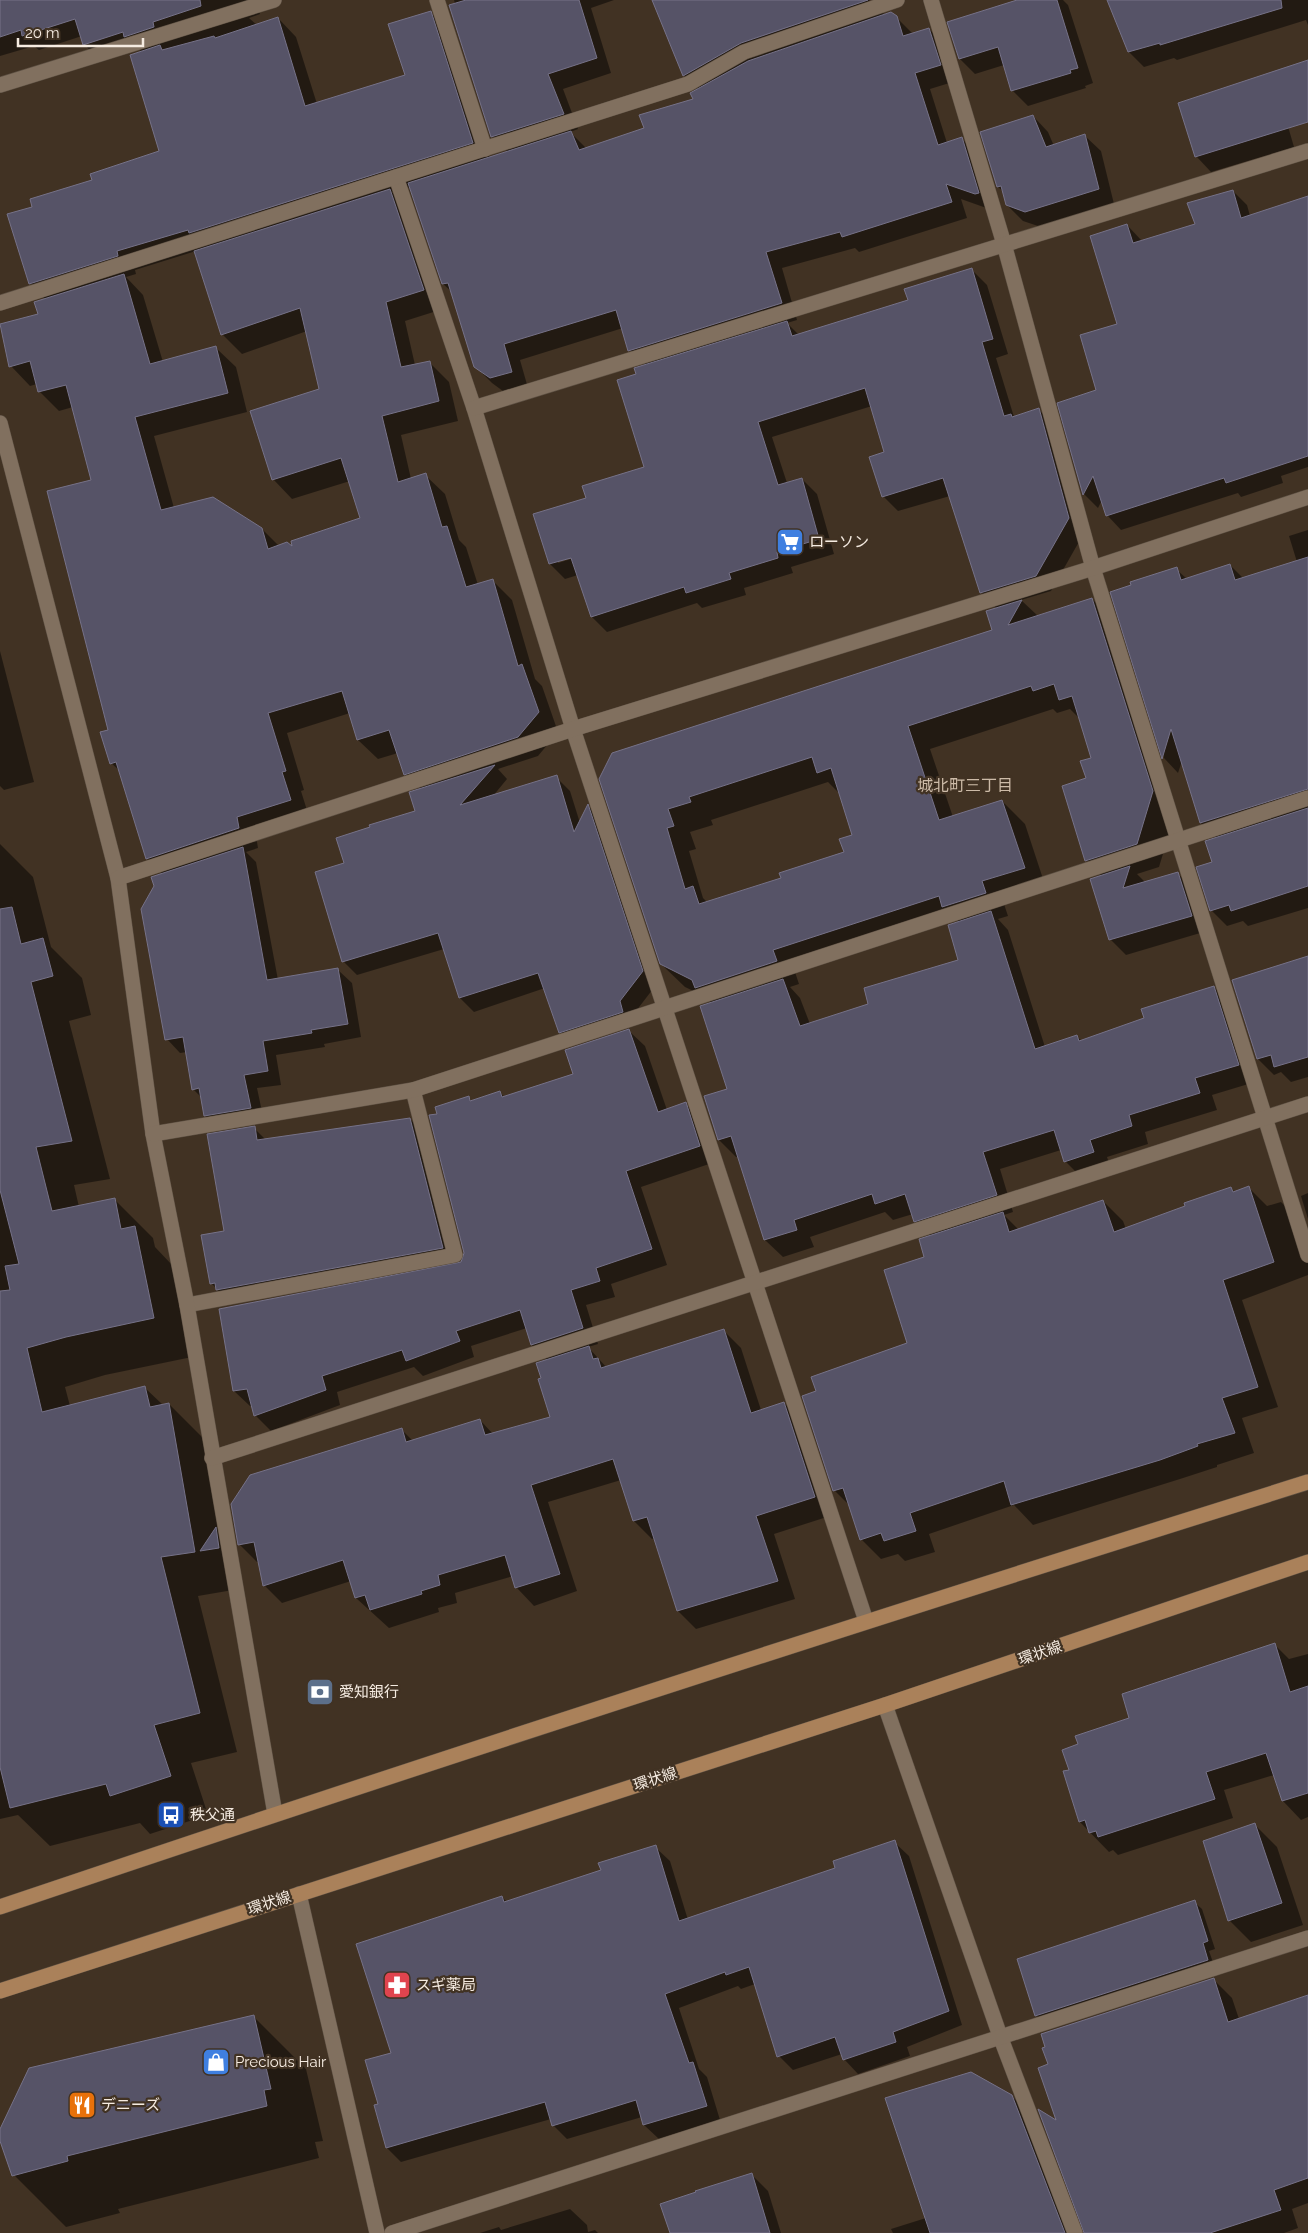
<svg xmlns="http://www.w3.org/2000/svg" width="1308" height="2233" viewBox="0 0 1308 2233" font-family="Raleway,'Noto Sans JP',sans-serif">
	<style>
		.shadow { fill: #0007; fill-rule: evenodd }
		.building { fill: #565367; stroke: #767288; fill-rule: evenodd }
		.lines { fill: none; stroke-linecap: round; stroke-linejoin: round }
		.lane-casing { stroke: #5d5043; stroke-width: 16 }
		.street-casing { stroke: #5d5043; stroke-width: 16 }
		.primary-casing { stroke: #5d5043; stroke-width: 16 }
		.lane { stroke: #81705f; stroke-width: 15 }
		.street { stroke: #81705f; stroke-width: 15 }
		.primary { stroke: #aa815a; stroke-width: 15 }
		.labels { text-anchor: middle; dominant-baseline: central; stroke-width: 4.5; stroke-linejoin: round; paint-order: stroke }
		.poi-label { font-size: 15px; fill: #f5ebe1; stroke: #413223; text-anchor: start }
		.street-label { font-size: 15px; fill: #f5ebe1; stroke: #413223 }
		.neighbourhood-label { font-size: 16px; fill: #cdbba8; stroke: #413223 }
	</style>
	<rect width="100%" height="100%" fill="#413223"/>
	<g class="shadow">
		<path d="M0,0H255L260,14L249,18L257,25L278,18L296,37L317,104L407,76L430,12L449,31L490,158L508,152L492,136L454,0H614L591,8L611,73L563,89L578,129L570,132L587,149L645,129L694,99L699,90L684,75L654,0H869L885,15L896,17L913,34L929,29L945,45L956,81L930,89L947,143L962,139L978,155L992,210L961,199L967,218L859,252L855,248L782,268L797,320L787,323L799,335L909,300L971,269L987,285L1008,354L996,358L1014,417L1039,410L1054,425L1084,533L1051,591L1021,600L1038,616L1092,599L1115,622L1175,814L1159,867L1137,874L1146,883L1178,874L1194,889L1207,931L1126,955L1110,939L1102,876L1086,860L1087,779L1093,758L1081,720L1070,709L1057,713L1053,709L930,749L953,817L1002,801L1025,824L1047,891L1004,904L1008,916L998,919L1008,930L1045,1047L1076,1036L1082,1041L1145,1019L1214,987L1231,1005L1255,1082L1212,1095L1217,1110L1145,1132L1148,1144L1107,1157L1111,1169L1082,1178L1065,1161L1061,1150L1000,1169L1013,1212L1004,1215L1019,1230L1103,1201L1123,1221L1126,1229L1231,1188L1235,1192L1249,1188L1267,1206L1281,1202L1301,1222L1308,1244V1275L1242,1300L1278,1407L1242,1418L1254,1453L1217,1465V1467L1180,1479L1033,1525L1014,1505L929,1534L935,1552L905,1561L898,1554L881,1559L861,1539L851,1507L834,1490L817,1392L908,1343L931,1237L915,1221L913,1214L893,1220L885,1212L810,1237L814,1247L783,1257L765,1240L739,1156L736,1157L719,1140L705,1097L728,1090L712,1004L706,997L685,987L661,964L601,779L994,631L997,609L981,592L950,496L898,511L883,496L886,453L872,406L772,437L787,483L802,479L817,494L834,554L791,567L793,573L744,588L746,595L702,608L697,603L607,632L592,617L578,575L565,579L550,564L535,515L588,499L646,468L638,375L646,366L630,350L623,328L520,360L528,388L507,394L492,383L475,366L453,293L443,284L410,187L392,192L409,210L443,309L405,321L415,365L429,362L449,382L458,421L401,435L411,479L425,475L445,494L459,540L466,547L478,585L493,581L512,600L535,679L542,686L558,732L538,756L498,769L507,779L493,796L556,777L570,791L580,823L588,806L601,819L656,985L633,1015L636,1025L573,1046L560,1032L545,988L474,1012L460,998L444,949L357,975L344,962L345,864L417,812L421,790L405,774L398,753L378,759L358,740L350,713L287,733L304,790L301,791L310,820L256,836L258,848L246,852L256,862L278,980L338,970L352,983L361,1037L324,1044L325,1047L276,1055L281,1085L257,1088L264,1121L218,1129L205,1115L202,1098L193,1089L187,1052L180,1053L167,1039L163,874L147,858L121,772L111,763L93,481L73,407L59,411L39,391L37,384L30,386L11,366L0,326L39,315L46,300L30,283L33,207L160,152L142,52L137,48L100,60L85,45L82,36L39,50L34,46L0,56ZM196,251L222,334L242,354L307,331L320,390L273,479L292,499L350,481L361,519L294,549L279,546L262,529L174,508L154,436L247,412L236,367L216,348L163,362L143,295L126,277L136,274L135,270ZM576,555L577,557L558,563V560ZM828,782L841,795L853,835L845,852L782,878L707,902L703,898L689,851L696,849L690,832L713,825L711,820ZM957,920L959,923L960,960L870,1004L810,1024L800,998L790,987L799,984L795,972Z"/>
		<path d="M1020,0H1063L1068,5L1093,83L1085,86L1086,88L1028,106L1012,90L1004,65L975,74L960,59Z"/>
		<path d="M1108,0H1308V25L1306,20L1177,60L1174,58L1144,67L1129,52Z"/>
		<path d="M1278,92L1294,147L1211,172L1196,156Z"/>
		<path d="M1033,116L1048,132L1054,146L1085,136L1101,151L1114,204L1041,227L1023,221L1007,205L1004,192L998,187Z"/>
		<path d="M1233,191L1247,205L1250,216L1308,198V467L1281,476L1283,483L1241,497L1238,493L1121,530L1107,515L1102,500L1098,508L1084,494L1059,403L1097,391L1119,325L1127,225L1142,241L1197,224Z"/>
		<path d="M1308,530V908L1248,926L1243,921L1227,926L1211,910L1217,839L1201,823L1182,761L1178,773L1164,758L1112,593L1176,569L1187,579L1230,565L1243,578L1297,562L1289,536Z"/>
		<path d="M0,651L34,782L4,790L0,786Z"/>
		<path d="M0,844L33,877L51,947L82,978L91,1015L69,1021L110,1179L74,1185L79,1207L114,1199L153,1238L155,1247L173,1266L192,1357L105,1375L65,1387L70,1406L144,1387L163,1405L169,1404L208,1443L233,1590L198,1596L237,1752L191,1763L208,1815L150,1834L140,1823L50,1846L18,1815L0,1819Z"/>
		<path d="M1308,957V1077L1291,1082L1281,1072L1274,1075L1258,1059Z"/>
		<path d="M629,1031L645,1046L667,1110L685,1104L701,1119L715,1162L641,1187L667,1265L611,1284L615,1297L586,1305L598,1344L588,1347L607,1368L723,1330L741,1348L761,1410L784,1403L802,1421L833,1515L774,1534L795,1599L696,1629L678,1611L655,1538L652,1539L634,1521L621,1480L548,1502L577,1591L534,1606L517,1588L513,1576L455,1593L457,1603L438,1608L439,1612L389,1628L356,1598L351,1581L282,1603L264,1585L259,1562H257L239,1544L402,1430L413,1441L480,1420L493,1434L552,1417L542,1379L548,1361L532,1345L527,1328L471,1346L474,1357L423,1376L414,1367L337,1392L340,1405L271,1431L255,1415L253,1406H250L234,1391L463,1262L465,1253L439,1115L469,1098L472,1101L500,1092L505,1098L575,1075Z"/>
		<path d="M410,1119L425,1134L457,1262L232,1304L211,1283L254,1128L266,1140Z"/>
		<path d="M1308,1193V1219L1301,1196Z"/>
		<path d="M1274,1644L1289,1659L1308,1654V1817L1301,1820L1283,1801L1274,1775L1224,1790L1233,1818L1118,1855L1113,1850L1109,1852L1080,1822L1070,1770L1080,1745Z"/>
		<path d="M1255,1825L1277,1847L1303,1925L1251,1942L1229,1920Z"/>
		<path d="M894,1842L909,1856L962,2025L907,2047L910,2056L858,2074L844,2059L842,2054L793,2070L779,2056L755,1984L741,1989L738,1986L679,2008L699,2069L707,2077L720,2120L659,2139L644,2125L642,2117L567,2139L553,2125L551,2119L401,2162L387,2148L376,2106L379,2105L392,2054L502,1897L507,1902L602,1871L655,1847L670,1861L688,1920L837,1869Z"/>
		<path d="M1194,1902L1202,1909L1215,1949L1209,1951L1215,1968L1044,2023L1036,2015Z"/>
		<path d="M1214,1980L1232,1998L1239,2019L1308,1995V2203L1292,2209L1298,2228L1284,2233H1085L1058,2122Z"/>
		<path d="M253,2016L306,2069L323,2141L315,2142L319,2158L118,2209L120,2213L66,2227L14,2175L0,2138V2132Z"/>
		<path d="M1012,2096L1028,2113L1075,2233H893L891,2229L926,2218Z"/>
		<path d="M752,2175L768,2191L781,2233H671Z"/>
		<path d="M570,2209L587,2225L588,2232L595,2230L598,2233H480L499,2227L501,2230Z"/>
	</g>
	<g class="building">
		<path d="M0,0H200L201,6L153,22L154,27L124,37L123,32L83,45L75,19L22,36L21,30L0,37Z"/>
		<path d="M466,0H579L597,58L548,74L564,114L491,137L449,5Z"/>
		<path d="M652,0H868L741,43L683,76Z"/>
		<path d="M1017,0H1057L1078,68L1070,70L1071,73L1011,91L998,47L959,59L947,22Z"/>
		<path d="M1107,0H1281L1282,8L1160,45V43L1128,52Z"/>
		<path d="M431,11L473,143L189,233L188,230L117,251L118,256L29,284L7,214L32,207L30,199L92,180L90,174L159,151L130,55L160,45L162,50L214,36L215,38L278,17L305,106L405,75L388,24Z"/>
		<path d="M891,12L897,16L903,36L929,28L941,65L915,73L938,145L962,137L979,193L975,194L946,184L952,202L842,237L840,232L766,252L782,303L628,351L616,310L504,344L512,372L490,378L474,367L448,283L442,284L408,183L571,131L579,150L644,128L639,115L693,99L690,93L748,61Z"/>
		<path d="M1308,60V122L1195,157L1178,103Z"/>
		<path d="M1033,115L1046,147L1085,134L1099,189L1025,212L1006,205L1001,186L997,187L980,132Z"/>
		<path d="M390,189L424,290L386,302L401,367L430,361L439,401L382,416L398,482L426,473L442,527L447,526L466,587L493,579L518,666L522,664L539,712L518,737L404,775L389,730L357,740L342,691L268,713L286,771L282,772L291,800L237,817L239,828L146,859L116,762L110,764L100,732L108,730L47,491L91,480L66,385L38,392L30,361L9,367L0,324L38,314L34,302L124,274L150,364L216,346L228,393L135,417L161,510L213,497L262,528L268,549L287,542L292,546L291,541L360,518L341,458L272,480L250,411L319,389L300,308L221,335L194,251Z"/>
		<path d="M1233,190L1241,218L1308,196V456L1226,483L1224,478L1106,516L1093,476L1083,495L1057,403L1096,390L1080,335L1117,324L1090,236L1127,224L1133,243L1195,224L1187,203Z"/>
		<path d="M972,268L993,339L982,342L1004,416L1011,414L1012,417L1039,408L1069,518L1036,576L980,593L943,478L882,497L869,457L884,452L865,388L758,422L778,485L802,478L819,539L777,552L778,558L729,573L731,579L686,593L684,587L591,617L571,558L549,564L533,514L586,498L582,486L644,467L617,380L636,374L634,368L787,321L792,336L908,300L904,289Z"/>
		<path d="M1308,557V789L1200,823L1171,729L1162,759L1110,592L1131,585L1130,582L1177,567L1181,580L1230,564L1235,580Z"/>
		<path d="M1092,598L1153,791L1137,844L1085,861L1062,786L1086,778L1080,761L1091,758L1072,696L1059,700L1054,684L1033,691L1031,686L908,726L939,820L1002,800L1025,868L982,881L986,893L942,907L939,896L773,950L777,961L695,988L692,980L660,964L599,779L612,753L992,630L986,611L1022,600L1008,625ZM812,757L817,773L831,768L852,835L839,839L844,852L779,873L781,878L699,904L693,886L685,889L667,828L674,826L668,809L691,802L689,797Z"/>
		<path d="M495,765L460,805L557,775L574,832L588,804L643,971L620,1001L623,1012L559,1033L538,973L459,998L438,933L342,962L315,872L344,863L336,838L370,827L369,825L415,811L409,792Z"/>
		<path d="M1308,808V886L1231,911L1229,905L1210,911L1196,867L1212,862L1205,841Z"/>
		<path d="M243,847L267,980L338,968L348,1024L311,1030L312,1033L263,1041L268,1071L244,1075L251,1108L204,1116L199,1088L192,1090L183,1037L165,1040L141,909L154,886L151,877Z"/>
		<path d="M1130,866L1123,888L1178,872L1192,916L1109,940L1090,879Z"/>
		<path d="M12,907L21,944L43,938L53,976L31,982L72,1141L36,1147L52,1211L115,1198L121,1229L135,1226L154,1318L66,1337L27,1348L42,1412L145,1386L150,1407L169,1403L195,1552L161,1557L200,1713L154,1725L171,1776L110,1796L106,1784L10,1808L0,1767V1291L10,1290L5,1266L19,1264L0,1190V909Z"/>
		<path d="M991,911L1035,1049L1077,1035L1079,1041L1144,1018L1141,1009L1214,986L1239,1065L1195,1078L1200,1093L1129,1115L1132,1126L1090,1140L1094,1152L1064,1162L1054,1130L983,1152L997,1195L914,1222L905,1194L875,1204L872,1194L794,1220L797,1230L764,1240L731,1136L718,1140L704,1096L727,1089L700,1006L783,979L800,1026L868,1004L864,988L958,960L948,925Z"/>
		<path d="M1308,956V1057L1274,1067L1271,1055L1257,1059L1232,980Z"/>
		<path d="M629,1029L658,1112L686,1102L700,1146L626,1171L652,1249L596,1268L600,1281L571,1290L583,1328L531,1345L520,1310L456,1331L460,1341L406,1361L402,1350L322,1376L326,1390L254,1416L247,1389L233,1391L219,1309L461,1262L464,1253L429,1115L437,1114L435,1107L469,1096L470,1101L500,1091L502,1097L573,1074L565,1050Z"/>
		<path d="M410,1118L443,1248L216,1290L215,1283L210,1284L201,1235L224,1231L207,1134L255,1126L257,1140Z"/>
		<path d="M1249,1186L1274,1262L1223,1280L1258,1387L1222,1398L1235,1433L1197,1444L1198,1446L1160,1460L1011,1505L1004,1481L910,1513L916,1531L884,1541L881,1533L860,1540L843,1488L833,1491L802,1396L816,1391L811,1377L907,1343L884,1270L924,1257L919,1239L1003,1212L1009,1232L1103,1200L1114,1232L1185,1206L1184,1203L1231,1187L1233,1192Z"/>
		<path d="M724,1329L751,1413L784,1402L815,1497L756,1516L778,1581L677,1611L647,1517L633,1521L613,1459L531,1485L560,1574L515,1588L505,1555L438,1575L440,1585L421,1591L422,1594L370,1610L365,1595L355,1598L343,1560L263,1586L254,1542L238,1545L231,1504L250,1475L402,1428L406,1442L480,1419L485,1435L550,1417L538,1379L541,1378L536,1363L589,1346L593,1359L598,1358L601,1368Z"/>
		<path d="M216,1527L219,1548L200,1551Z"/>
		<path d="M1275,1643L1290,1692L1308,1686V1793L1282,1801L1266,1753L1206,1772L1215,1799L1098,1837L1096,1831L1089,1833L1085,1820L1079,1822L1063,1771L1069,1770L1062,1750L1078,1744L1075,1736L1129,1718L1122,1694Z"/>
		<path d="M1255,1823L1282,1903L1228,1921L1203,1841Z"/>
		<path d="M895,1840L949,2011L893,2032L896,2042L843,2060L835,2037L777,2057L749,1967L726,1975L725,1972L665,1994L689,2063L693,2062L707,2106L643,2125L636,2100L552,2126L545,2102L386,2148L374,2105L378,2104L365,2060L391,2053L356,1944L502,1896L504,1902L601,1870L598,1863L656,1845L679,1921L835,1868L833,1861Z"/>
		<path d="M1195,1900L1208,1941L1203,1943L1208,1960L1035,2016L1017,1959Z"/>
		<path d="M1214,1978L1228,2022L1308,1995V2178L1274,2190L1281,2210L1210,2233H1084L1038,2109L1056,2120L1038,2068L1048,2064L1042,2048L1045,2047L1041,2034Z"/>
		<path d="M254,2015L271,2089L264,2090L267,2106L67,2156L68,2161L12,2176L0,2141V2129L29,2068Z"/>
		<path d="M971,2072L1012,2095L1065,2233H930L885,2098Z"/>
		<path d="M752,2173L770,2233H670L660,2204L696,2192L695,2191Z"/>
	</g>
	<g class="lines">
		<g class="lane-casing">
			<path id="lane" d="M187,1305L455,1255L413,1090"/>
		</g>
		<g class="street-casing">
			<g id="street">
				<path d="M437,0L485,149"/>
				<path d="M931,0L1004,244L1093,568L1308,1255"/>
				<path d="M0,85L274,0"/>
				<path d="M396,177L474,408L573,729L866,1621"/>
				<path d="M0,303L688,84L744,52L897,0"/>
				<path d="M474,408L1308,151"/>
				<path d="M0,423L118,878L153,1134L187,1305L275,1814"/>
				<path d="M118,878L573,729L1093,568L1308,497"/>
				<path d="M153,1134L413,1090L1308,798"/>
				<path d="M212,1458L1308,1104"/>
				<path d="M885,1705L1000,2036L1075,2233"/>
				<path d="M299,1894L377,2233"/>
				<path d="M392,2233L1308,1938"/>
			</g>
		</g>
		<g class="primary-casing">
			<g id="primary">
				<path d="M0,1907C434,1760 871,1619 1308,1482"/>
				<path d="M0,1991L885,1705L1308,1562"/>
			</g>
		</g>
		<use href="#lane" class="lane"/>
		<use href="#street" class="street"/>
		<use href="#primary" class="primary"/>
	</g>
	<defs>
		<g id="supermarket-square" transform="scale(1.4375)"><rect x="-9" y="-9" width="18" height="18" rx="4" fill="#3f7fe0" stroke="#413223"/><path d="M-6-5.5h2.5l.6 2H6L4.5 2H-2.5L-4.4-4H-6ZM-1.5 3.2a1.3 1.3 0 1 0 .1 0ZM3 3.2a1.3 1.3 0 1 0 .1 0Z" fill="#fff"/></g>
		<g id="bank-square" transform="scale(1.4375)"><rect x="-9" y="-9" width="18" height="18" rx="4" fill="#5c6f8a" stroke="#413223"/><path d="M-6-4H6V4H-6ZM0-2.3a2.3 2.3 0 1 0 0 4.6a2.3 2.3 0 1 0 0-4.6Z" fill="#fff"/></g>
		<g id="bus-square" transform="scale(1.4375)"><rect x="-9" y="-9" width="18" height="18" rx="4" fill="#1a4fb4" stroke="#413223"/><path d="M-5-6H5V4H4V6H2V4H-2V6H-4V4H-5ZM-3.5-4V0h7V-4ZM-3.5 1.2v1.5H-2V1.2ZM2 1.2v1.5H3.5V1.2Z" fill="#fff"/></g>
		<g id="pharmacy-square" transform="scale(1.4375)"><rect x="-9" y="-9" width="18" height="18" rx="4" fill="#e0444e" stroke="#413223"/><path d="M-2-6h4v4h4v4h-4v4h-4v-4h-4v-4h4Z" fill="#fff"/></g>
		<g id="shop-square" transform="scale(1.4375)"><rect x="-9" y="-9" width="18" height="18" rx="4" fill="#3f7fe0" stroke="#413223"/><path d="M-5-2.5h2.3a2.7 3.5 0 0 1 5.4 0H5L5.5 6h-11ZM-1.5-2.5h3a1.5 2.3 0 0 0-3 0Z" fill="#fff"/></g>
		<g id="restaurant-square" transform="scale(1.4375)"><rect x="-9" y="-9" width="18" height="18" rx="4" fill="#e8710a" stroke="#413223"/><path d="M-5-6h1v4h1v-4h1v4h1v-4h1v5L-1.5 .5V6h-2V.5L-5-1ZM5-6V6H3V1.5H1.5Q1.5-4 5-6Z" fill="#fff"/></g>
	</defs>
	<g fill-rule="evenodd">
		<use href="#supermarket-square" x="790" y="542"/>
		<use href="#bank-square" x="320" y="1692"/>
		<use href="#bus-square" x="171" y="1815"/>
		<use href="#pharmacy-square" x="397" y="1985"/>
		<use href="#shop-square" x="216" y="2062"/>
		<use href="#restaurant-square" x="82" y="2105"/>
	</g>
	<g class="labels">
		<g class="poi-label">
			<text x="809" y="542">ローソン</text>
			<text x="339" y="1692">愛知銀行</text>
			<text x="190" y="1815">秩父通</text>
			<text x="416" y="1985">スギ薬局</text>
			<text x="235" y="2062">Precious Hair</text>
			<text x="101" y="2105">デニーズ</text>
		</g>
		<g class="street-label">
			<text transform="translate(1040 1653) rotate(-19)">環状線</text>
			<text transform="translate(655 1779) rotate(-18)">環状線</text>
			<text transform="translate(269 1903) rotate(-18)">環状線</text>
		</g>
		<g class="neighbourhood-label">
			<text x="965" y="785">城北町三丁目</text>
		</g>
	</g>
	<path d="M18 38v8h125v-8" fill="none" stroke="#f5ebe1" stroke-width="2.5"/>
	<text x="25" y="38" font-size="15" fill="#f5ebe1" stroke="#413223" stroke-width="4" paint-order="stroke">20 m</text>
</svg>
